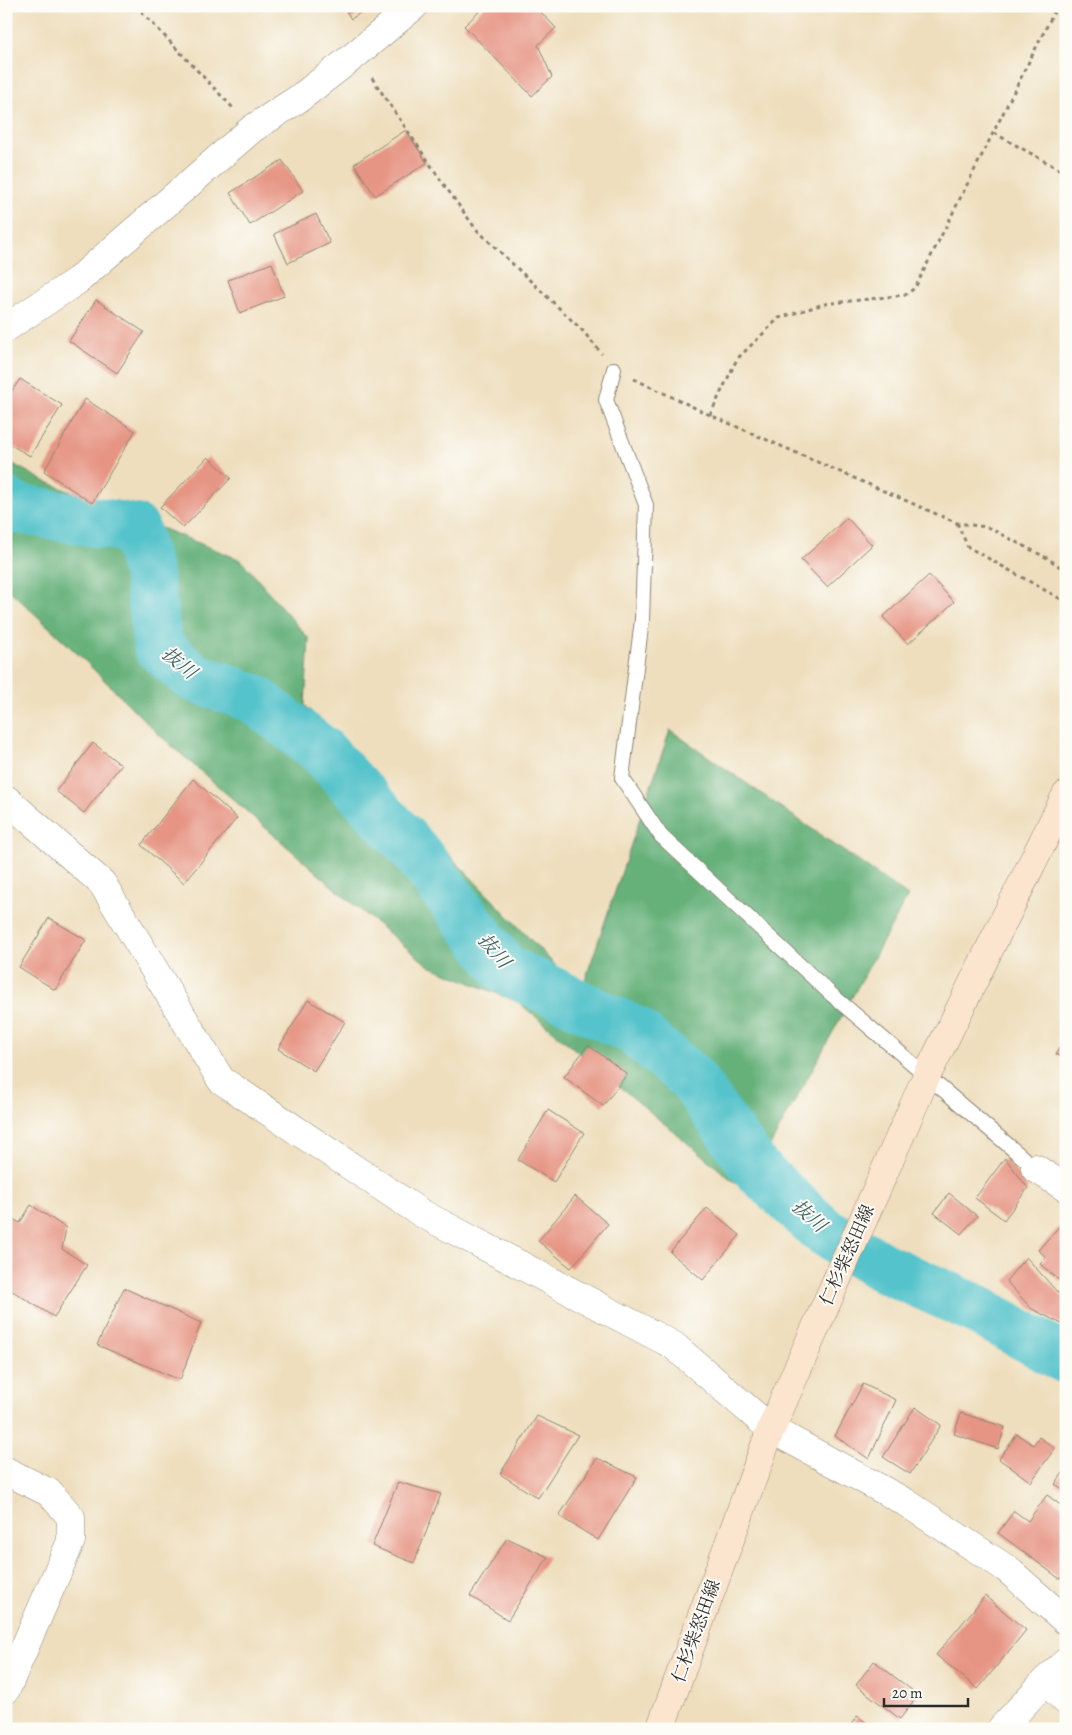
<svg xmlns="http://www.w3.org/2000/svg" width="1072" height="1735" viewBox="0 0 1072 1735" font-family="Alegreya,'Noto Serif JP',serif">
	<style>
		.forest { fill: #66b17a; stroke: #486e52 }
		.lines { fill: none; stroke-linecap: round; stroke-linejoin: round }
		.river { stroke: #55c3cb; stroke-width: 50 }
		.building { fill: #e69483 }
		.service-casing { stroke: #8c8474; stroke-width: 16 }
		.minor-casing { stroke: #8c8474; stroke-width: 29 }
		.tertiary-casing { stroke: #8c8474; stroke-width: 29 }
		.secondary-casing { stroke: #8c8474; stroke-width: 29 }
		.path { stroke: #8c8474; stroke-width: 3; stroke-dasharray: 4 4; stroke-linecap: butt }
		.service { stroke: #fff; stroke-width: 14 }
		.minor { stroke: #fff; stroke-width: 28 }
		.tertiary { stroke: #fff; stroke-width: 28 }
		.secondary { stroke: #fce5cf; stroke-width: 28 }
		.labels { text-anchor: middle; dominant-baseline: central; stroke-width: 4; stroke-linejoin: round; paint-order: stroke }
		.street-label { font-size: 18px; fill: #2b2b2b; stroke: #fdfcf7 }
		.water-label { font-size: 19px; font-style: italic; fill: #3a6063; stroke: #fdfcf7 }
	</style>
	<rect width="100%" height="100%" fill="#fdfcf7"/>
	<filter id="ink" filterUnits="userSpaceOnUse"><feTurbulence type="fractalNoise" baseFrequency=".02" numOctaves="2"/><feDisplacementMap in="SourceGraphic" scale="10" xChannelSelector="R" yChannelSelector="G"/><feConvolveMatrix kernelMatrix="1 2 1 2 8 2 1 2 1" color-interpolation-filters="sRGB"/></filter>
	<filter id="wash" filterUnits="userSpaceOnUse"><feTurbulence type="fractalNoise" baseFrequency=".0096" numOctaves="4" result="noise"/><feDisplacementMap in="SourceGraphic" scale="20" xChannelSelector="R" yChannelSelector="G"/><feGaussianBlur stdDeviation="1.12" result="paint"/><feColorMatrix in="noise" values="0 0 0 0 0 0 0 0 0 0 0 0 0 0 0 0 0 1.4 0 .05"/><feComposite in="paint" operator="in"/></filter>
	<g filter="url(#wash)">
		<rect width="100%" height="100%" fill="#eedebd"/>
		<path class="forest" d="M6,460L44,481L241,560L309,639L305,705L581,992L670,730L908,896L745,1191L518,1002L429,966L347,899L157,733L82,658L6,587Z"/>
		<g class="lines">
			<path class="river" d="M6,502L14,508L135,529L148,573L158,647L193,677L253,698L321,750L414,850L505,969L635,1031L691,1078L757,1170L821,1229L880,1266L974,1308L1066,1359"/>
		</g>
		<g id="blocks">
			<g class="building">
				<path d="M343,6H371L351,19Z"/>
				<path d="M485,6H535L556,28L538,45L552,77L532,96L464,26Z"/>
				<path d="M406,130L427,163L375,196L354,164Z"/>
				<path d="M282,160L303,191L250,225L230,193Z"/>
				<path d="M316,214L330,243L288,263L274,234Z"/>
				<path d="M272,263L284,296L240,313L228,280Z"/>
				<path d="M96,300L144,332L117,373L69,341Z"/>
				<path d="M20,379L62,405L30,456L6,442V400Z"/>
				<path d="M85,399L135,431L92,503L44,471Z"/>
				<path d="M208,457L231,478L183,528L160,507Z"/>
				<path d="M847,518L872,545L827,587L801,560Z"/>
				<path d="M929,575L954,602L908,644L883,617Z"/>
				<path d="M93,743L121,765L84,813L56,791Z"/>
				<path d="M193,779L237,818L184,883L141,845Z"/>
				<path d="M49,918L86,940L55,990L19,967Z"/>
				<path d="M308,1000L345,1022L314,1071L278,1049Z"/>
				<path d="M1066,1034V1059L1056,1054Z"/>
				<path d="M588,1045L627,1074L603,1106L564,1077Z"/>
				<path d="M548,1110L584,1133L554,1182L518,1160Z"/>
				<path d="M1005,1158L1028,1188L1004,1220L975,1198Z"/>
				<path d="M949,1193L977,1216L961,1234L934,1213Z"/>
				<path d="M575,1196L608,1224L571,1268L538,1241Z"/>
				<path d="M31,1205L66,1228L62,1249L87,1265L54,1317L6,1287V1215L20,1223Z"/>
				<path d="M707,1208L740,1235L703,1280L670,1252Z"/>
				<path d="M1066,1219V1275L1060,1281L1040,1264L1046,1257L1038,1250Z"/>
				<path d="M1026,1257L1059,1294L1066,1298V1326L1032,1309L1006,1281Z"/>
				<path d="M124,1288L201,1323L180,1380L97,1345Z"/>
				<path d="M863,1384L896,1400L869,1459L835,1436Z"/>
				<path d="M915,1407L941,1425L910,1474L883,1457Z"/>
				<path d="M961,1413L1005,1427L998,1449L954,1434Z"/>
				<path d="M537,1416L578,1435L538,1498L500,1474Z"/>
				<path d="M1017,1434L1033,1445L1039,1437L1055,1448L1031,1482L999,1459Z"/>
				<path d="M597,1458L637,1477L598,1540L559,1516Z"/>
				<path d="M1066,1469V1491L1055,1484Z"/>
				<path d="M398,1482L441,1494L414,1563L372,1546Z"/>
				<path d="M1047,1495L1066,1509V1547L1061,1553L1066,1556V1571L1060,1579L998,1533L1014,1511L1028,1521Z"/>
				<path d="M507,1538L548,1557L508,1620L470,1596Z"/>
				<path d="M985,1596L1026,1630L978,1689L936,1655Z"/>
				<path d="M874,1661L918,1695L900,1719L856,1685Z"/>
				<path d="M857,1716L875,1729H848Z"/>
			</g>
		</g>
	</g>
	<g filter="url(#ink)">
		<use href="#blocks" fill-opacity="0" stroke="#8c8474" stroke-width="1"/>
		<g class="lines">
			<g class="service-casing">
				<path id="service" d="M614,369L606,400L646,505L642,620L622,778L661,836L832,995L1035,1168"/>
			</g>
			<g class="minor-casing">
				<g id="minor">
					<path d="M6,328L78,280L252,129L301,97L355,55L414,6"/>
					<path d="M6,799L102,883L221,1080L421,1213L673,1345L771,1429L905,1502L1007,1569L1066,1621"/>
					<path d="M1035,1168L1066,1188"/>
					<path d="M6,1471L50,1493L71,1517V1541L6,1690"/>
					<path d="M1045,1681L1066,1701"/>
				</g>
			</g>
			<g class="tertiary-casing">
				<path id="tertiary" d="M1001,1729L1045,1681L1066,1662"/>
			</g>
			<g class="secondary-casing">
				<path id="secondary" d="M660,1729L771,1429L927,1075L1066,795"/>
			</g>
			<g class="path">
				<path d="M136,6L233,108"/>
				<path d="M372,78L442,182L476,229L582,330L602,354"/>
				<path d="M994,133L1066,173"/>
				<path d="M634,379L710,415L957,523L987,527L1047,558L1066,571"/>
				<path d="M710,415L737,359L779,318L824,304L905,295L915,288L1057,6"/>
				<path d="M957,523L968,547L1066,602"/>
			</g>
			<use href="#service" class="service"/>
			<use href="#minor" class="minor"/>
			<use href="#tertiary" class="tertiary"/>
			<use href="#secondary" class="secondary"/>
		</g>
	</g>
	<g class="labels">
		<g class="street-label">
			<text transform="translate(847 1255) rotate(-66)">仁杉柴怒田線</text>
			<text transform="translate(696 1631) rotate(-70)">仁杉柴怒田線</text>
		</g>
		<g class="water-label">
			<text transform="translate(179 663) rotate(39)">抜川</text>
			<text transform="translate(494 951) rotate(49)">抜川</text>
			<text transform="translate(809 1216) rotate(41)">抜川</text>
		</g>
	</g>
	<rect width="1072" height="1735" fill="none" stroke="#fdfcf7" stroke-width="25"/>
	<path d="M884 1698v8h84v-8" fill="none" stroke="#2b2b2b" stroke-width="2.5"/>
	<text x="892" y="1698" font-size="15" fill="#2b2b2b" stroke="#fdfcf7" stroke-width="4" paint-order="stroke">20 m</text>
</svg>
